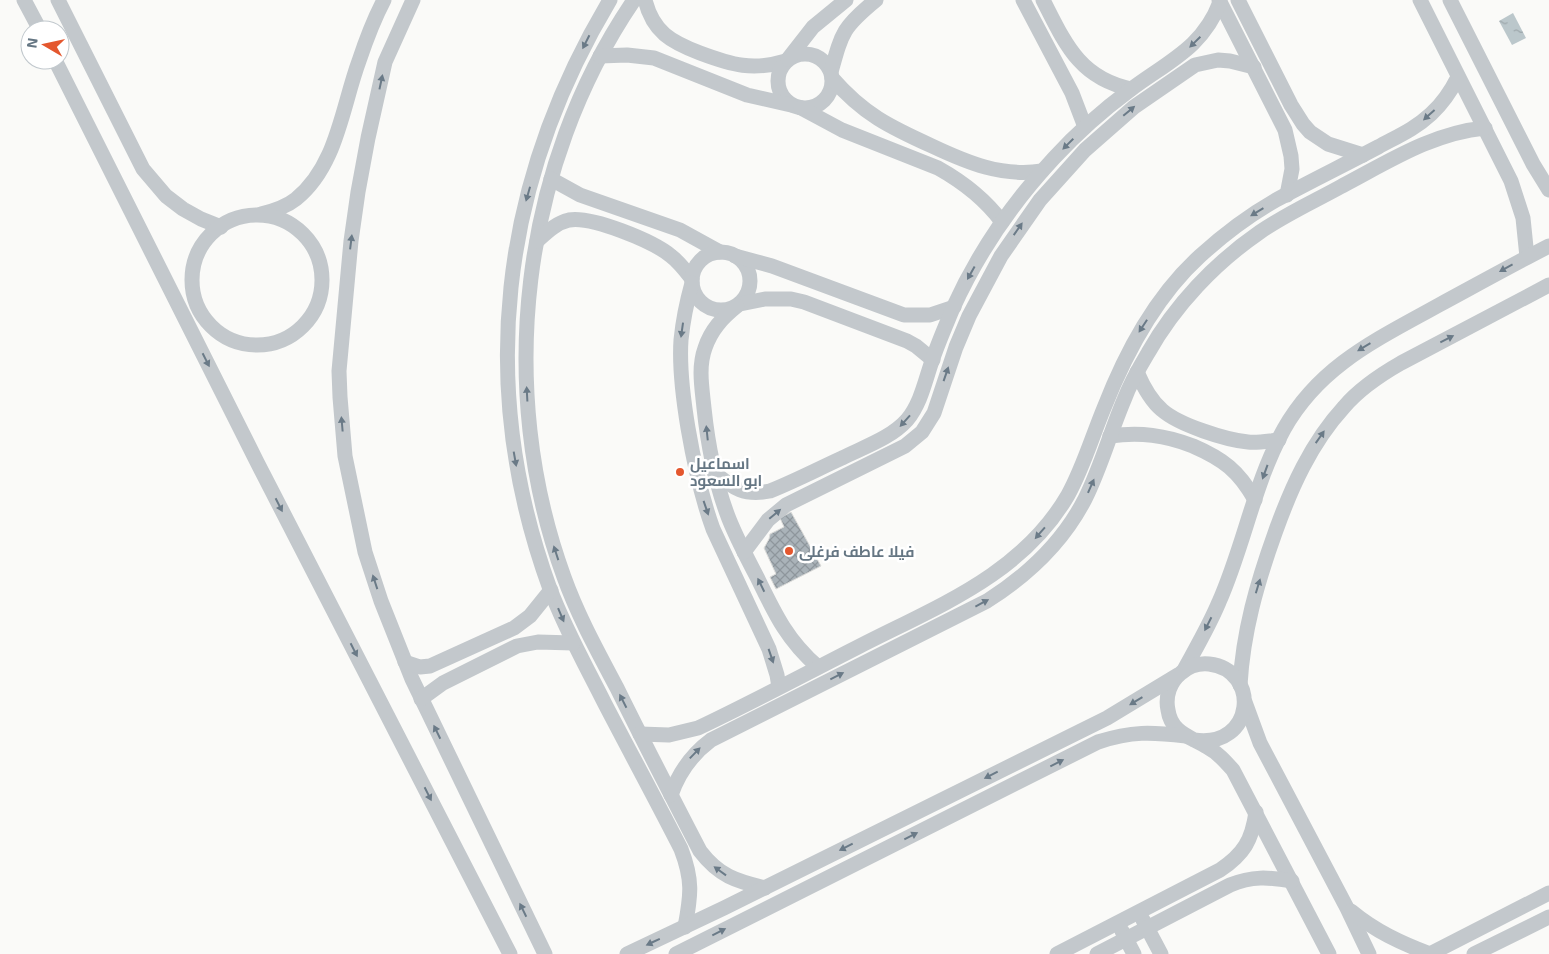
<svg xmlns="http://www.w3.org/2000/svg" width="1549" height="954" viewBox="0 0 1549 954" font-family="'Exo 2',Cairo,sans-serif">
	<style>
		.water { fill: url(#water-ripples) }
		.building { fill: url(#building-cross-hatch); stroke: #dcdcda }
		.lines { fill: none; stroke-linecap: round; stroke-linejoin: round }
		.minor { stroke: #c3c8cc; stroke-width: 15 }
		.oneway { fill: #6a7a87 }
		.poi-dot { fill: #e4572e; stroke: #fff; stroke-width: 2 }
		.labels { text-anchor: middle; dominant-baseline: central; stroke-width: 5; stroke-linejoin: round; paint-order: stroke }
		.poi-label { font-size: 15px; font-weight: bold; fill: #657683; stroke: #fff; text-anchor: start }
	</style>
	<defs>
		<pattern id="water-ripples" width="26" height="14" patternUnits="userSpaceOnUse" patternTransform="scale(1.25)"><rect width="26" height="14" fill="#bbc7cb"/><path d="M2 4q2-2 4 0t4 0M15 11q2-2 4 0t4 0" fill="none" stroke="#9ca6aa"/></pattern>
		<pattern id="building-cross-hatch" width="8" height="8" patternUnits="userSpaceOnUse" patternTransform="scale(1.25)"><rect width="8" height="8" fill="#aab3b9"/><path d="M0 0l8 8M0 8l8-8" fill="none" stroke="#8e969c"/></pattern>
	</defs>
	<rect width="100%" height="100%" fill="#fafaf8"/>
	<path class="water" d="M1513,13L1526,38L1512,45L1499,21Z"/>
	<path class="building" d="M791,512L821,566L776,589L770,577L776,574L764,548L769,539L770,534L784,527L780,518Z"/>
	<g class="lines">
		<g class="minor">
			<path d="M24,0L40,30"/>
			<path d="M58,0L143,169L166,196L183,209L201,219L221,227"/>
			<path d="M413,0L385,62L368,138L358,192L351,241L339,371L340,397L345,456L365,552L381,601L412,679L545,954"/>
			<path d="M610,0C500,184 476,386 550,589C565,629 586,666 605,704C630,752 656,800 681,849C693,880 691,895 685,927"/>
			<path d="M634,0C521,166 495,388 564,577C578,616 598,652 617,688C644,743 672,797 700,851C719,876 736,881 765,888"/>
			<path d="M645,0C653,32 671,42 700,53C732,65 753,71 786,61"/>
			<path d="M1023,0L1072,93L1085,127"/>
			<path d="M1043,0C1065,43 1079,78 1131,89"/>
			<path d="M1219,0L1285,130L1291,156L1292,169L1287,195"/>
			<path d="M1238,0L1291,105L1303,124L1310,132L1328,144L1363,155"/>
			<path d="M1420,0L1511,181L1523,218L1527,257"/>
			<path d="M1450,0L1533,164L1549,190"/>
			<circle cx="805" cy="81" r="27"/>
			<path d="M600,56L627,55L654,58L747,95L791,105"/>
			<path d="M788,59L813,27L846,0"/>
			<path d="M55,60L257,462L510,954"/>
			<path d="M831,72C842,32 843,27 876,0"/>
			<path d="M832,78C863,114 890,127 932,146C968,163 1002,177 1042,171"/>
			<path d="M801,108L842,130L938,168C963,182 985,199 1002,222"/>
			<path d="M551,179L580,195L680,230L720,252"/>
			<path d="M261,214C273,211 286,207 296,199C337,166 342,107 359,61C366,40 374,19 384,0"/>
			<circle cx="257" cy="280" r="65"/>
			<path d="M537,241C547,232 556,223 569,220C592,216 653,241 671,256C679,262 685,270 692,279"/>
			<circle cx="721" cy="281" r="29"/>
			<path d="M735,256L772,266L904,315H930L954,307"/>
			<path d="M692,283C687,301 683,320 681,340C679,369 683,398 688,428C694,463 701,496 713,529L769,649L777,675L779,687"/>
			<path d="M740,304L765,299H791L804,302L907,341L916,346L933,360"/>
			<path d="M737,306C722,318 711,330 705,348C698,367 702,388 704,408C708,446 715,483 729,519C737,539 747,558 757,577C775,614 787,640 818,667"/>
			<path d="M1137,372C1143,386 1150,400 1162,410C1179,425 1226,440 1248,442C1258,443 1268,441 1279,440"/>
			<path d="M1110,436C1140,432 1165,435 1193,446C1223,459 1239,471 1255,500"/>
			<path d="M714,472C733,489 745,496 770,491C795,481 818,469 842,458C864,447 891,438 907,420C921,403 925,381 932,361C938,343 946,325 953,308C978,253 1013,202 1054,158C1077,133 1103,110 1130,90C1167,62 1203,48 1220,2"/>
			<path d="M744,552L768,520L786,505L905,446L922,432L934,413L956,347L969,316L1001,256L1040,200L1085,150L1134,107L1195,65L1218,60L1230,61L1254,67"/>
			<path d="M405,662L420,667L430,666L514,628L530,616L551,590"/>
			<path d="M1184,670C1196,648 1209,626 1219,602C1244,546 1254,483 1284,429C1320,365 1378,339 1439,305C1476,285 1512,265 1549,246"/>
			<path d="M1240,685C1243,632 1257,583 1275,533C1291,488 1311,443 1344,407C1360,388 1380,375 1401,363L1549,285"/>
			<path d="M421,699L443,683L517,646L538,642L573,643"/>
			<path d="M1245,702L1260,743L1347,908L1369,954"/>
			<path d="M640,734L669,735L698,728C751,703 803,675 856,648C935,607 1021,576 1068,495C1083,468 1092,437 1104,408C1126,352 1155,297 1200,256C1224,234 1248,216 1276,200C1309,182 1344,165 1378,147C1396,137 1415,129 1431,114C1442,104 1451,91 1458,77"/>
			<path d="M1194,740C1255,749 1261,670 1209,664C1199,663 1189,666 1181,673C1170,682 1165,696 1168,710C1171,733 1191,737 1207,747C1218,753 1225,761 1233,770L1329,954"/>
			<path d="M671,795C679,772 691,755 711,740L987,601C1028,575 1063,542 1085,499C1101,467 1110,433 1124,400C1130,384 1139,368 1148,353C1175,305 1215,263 1260,232C1286,214 1315,201 1342,186C1388,162 1432,133 1485,128"/>
			<path d="M1351,911C1375,931 1401,943 1430,954"/>
			<path d="M1143,920L1161,954"/>
			<path d="M1122,931L1134,954"/>
			<path d="M627,954L724,908L1107,718L1178,675"/>
			<path d="M676,954L1098,742C1132,731 1151,732 1186,736"/>
			<path d="M1057,954L1220,870C1244,854 1252,840 1256,812"/>
			<path d="M1097,954L1230,885C1252,876 1268,877 1292,881"/>
			<path d="M1430,954L1549,893"/>
			<path d="M1474,954L1549,917"/>
		</g>
	</g>
	<defs><path id="oneway-solid" d="M-6-.8H1V-3.2L6.5 0L1 3.2V.8H-6Z" transform="scale(1.25)"/></defs>
	<g class="oneway">
		<use href="#oneway-solid" transform="translate(586 42) rotate(117)"/>
		<use href="#oneway-solid" transform="translate(1195 42) rotate(136)"/>
		<use href="#oneway-solid" transform="translate(381 82) rotate(-78)"/>
		<use href="#oneway-solid" transform="translate(1129 111) rotate(-40)"/>
		<use href="#oneway-solid" transform="translate(1429 115) rotate(138)"/>
		<use href="#oneway-solid" transform="translate(1068 144) rotate(135)"/>
		<use href="#oneway-solid" transform="translate(528 194) rotate(106)"/>
		<use href="#oneway-solid" transform="translate(1257 212) rotate(149)"/>
		<use href="#oneway-solid" transform="translate(1018 229) rotate(-55)"/>
		<use href="#oneway-solid" transform="translate(351 242) rotate(-83)"/>
		<use href="#oneway-solid" transform="translate(1506 268) rotate(151)"/>
		<use href="#oneway-solid" transform="translate(971 273) rotate(119)"/>
		<use href="#oneway-solid" transform="translate(1143 326) rotate(123)"/>
		<use href="#oneway-solid" transform="translate(682 330) rotate(98)"/>
		<use href="#oneway-solid" transform="translate(1447 339) rotate(-27)"/>
		<use href="#oneway-solid" transform="translate(1364 347) rotate(149)"/>
		<use href="#oneway-solid" transform="translate(206 360) rotate(63)"/>
		<use href="#oneway-solid" transform="translate(946 374) rotate(-71)"/>
		<use href="#oneway-solid" transform="translate(527 394) rotate(-93)"/>
		<use href="#oneway-solid" transform="translate(905 421) rotate(132)"/>
		<use href="#oneway-solid" transform="translate(342 424) rotate(-95)"/>
		<use href="#oneway-solid" transform="translate(707 433) rotate(-96)"/>
		<use href="#oneway-solid" transform="translate(1320 437) rotate(-55)"/>
		<use href="#oneway-solid" transform="translate(515 459) rotate(80)"/>
		<use href="#oneway-solid" transform="translate(1265 472) rotate(110)"/>
		<use href="#oneway-solid" transform="translate(1091 486) rotate(-66)"/>
		<use href="#oneway-solid" transform="translate(279 505) rotate(63)"/>
		<use href="#oneway-solid" transform="translate(706 508) rotate(71)"/>
		<use href="#oneway-solid" transform="translate(775 514) rotate(-40)"/>
		<use href="#oneway-solid" transform="translate(1040 533) rotate(131)"/>
		<use href="#oneway-solid" transform="translate(556 553) rotate(-108)"/>
		<use href="#oneway-solid" transform="translate(375 582) rotate(-108)"/>
		<use href="#oneway-solid" transform="translate(761 585) rotate(-116)"/>
		<use href="#oneway-solid" transform="translate(1258 586) rotate(-73)"/>
		<use href="#oneway-solid" transform="translate(982 603) rotate(-28)"/>
		<use href="#oneway-solid" transform="translate(561 615) rotate(67)"/>
		<use href="#oneway-solid" transform="translate(1208 624) rotate(117)"/>
		<use href="#oneway-solid" transform="translate(354 650) rotate(63)"/>
		<use href="#oneway-solid" transform="translate(771 656) rotate(71)"/>
		<use href="#oneway-solid" transform="translate(837 676) rotate(-27)"/>
		<use href="#oneway-solid" transform="translate(623 701) rotate(-117)"/>
		<use href="#oneway-solid" transform="translate(1136 701) rotate(149)"/>
		<use href="#oneway-solid" transform="translate(437 732) rotate(-116)"/>
		<use href="#oneway-solid" transform="translate(695 753) rotate(-46)"/>
		<use href="#oneway-solid" transform="translate(1057 763) rotate(-27)"/>
		<use href="#oneway-solid" transform="translate(991 775) rotate(153)"/>
		<use href="#oneway-solid" transform="translate(428 794) rotate(63)"/>
		<use href="#oneway-solid" transform="translate(911 836) rotate(-27)"/>
		<use href="#oneway-solid" transform="translate(846 847) rotate(153)"/>
		<use href="#oneway-solid" transform="translate(720 871) rotate(-144)"/>
		<use href="#oneway-solid" transform="translate(523 910) rotate(-116)"/>
		<use href="#oneway-solid" transform="translate(719 932) rotate(-27)"/>
		<use href="#oneway-solid" transform="translate(653 942) rotate(155)"/>
	</g>
	<g class="poi-dot">
		<circle cx="680" cy="472" r="5"/>
		<circle cx="789" cy="551" r="5"/>
	</g>
	<g class="labels">
		<g class="poi-label">
			<text x="690" y="463">اسماعيل<tspan x="690" dy="17">ابو السعود</tspan></text>
			<text x="799" y="551">فيلا عاطف فرغلى</text>
		</g>
	</g>
	<g transform="translate(45 45) rotate(279)"><circle r="24" fill="#ffffff" stroke="#c1c8cd"/>
	<path d="M0-4L9 19L0 12L-9 19Z" fill="#e4572e"/>
	<text y="-8" font-size="14" font-weight="bold" text-anchor="middle" fill="#657683">N</text>
	</g>
</svg>
